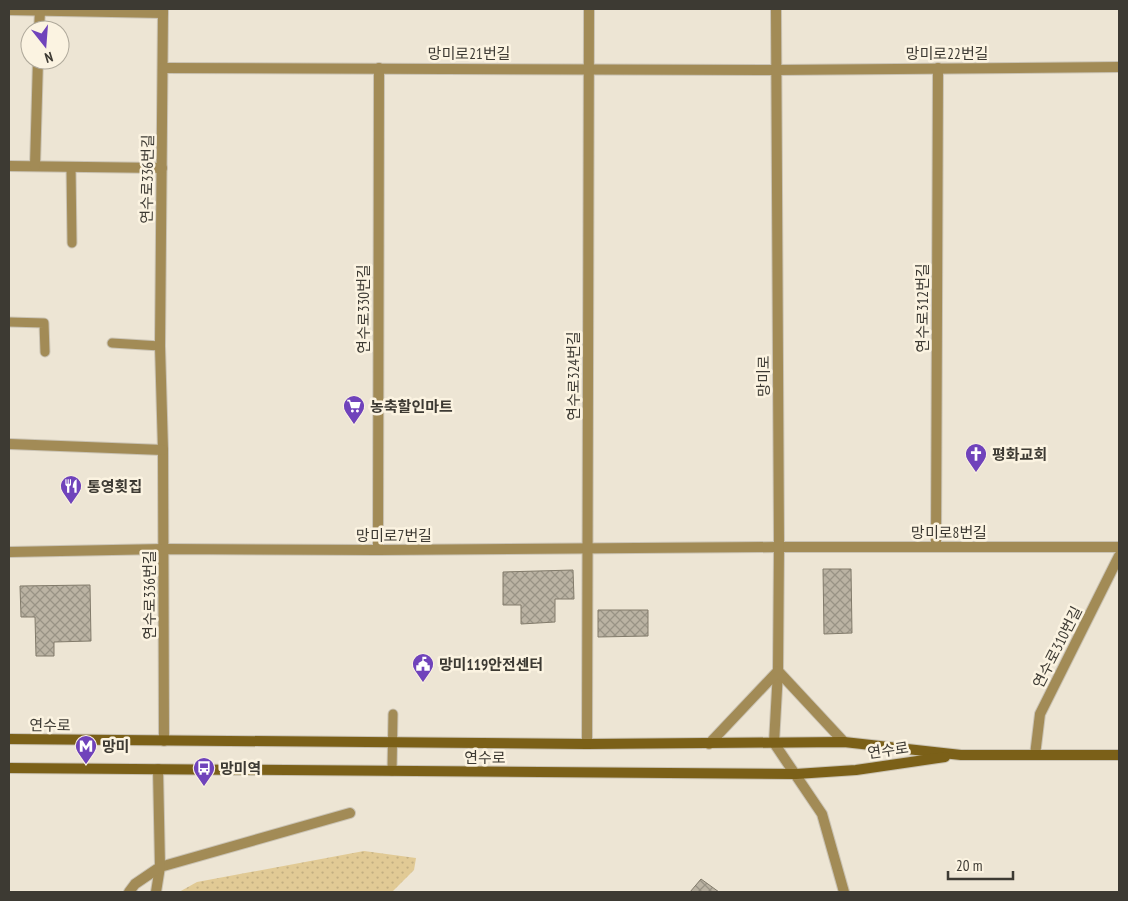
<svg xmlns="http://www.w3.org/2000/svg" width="1128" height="901" viewBox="0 0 1128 901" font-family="'PT Sans Narrow','Noto Sans KR',sans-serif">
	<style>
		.park { fill: url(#park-dots) }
		.building { fill: url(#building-cross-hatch); stroke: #827b6b }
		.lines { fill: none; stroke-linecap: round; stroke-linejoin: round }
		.service-casing { stroke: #cac3b4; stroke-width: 11 }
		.pedestrian-casing { stroke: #cac3b4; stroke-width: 12 }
		.minor-casing { stroke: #cac3b4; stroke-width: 12 }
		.tertiary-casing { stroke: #cac3b4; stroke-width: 12 }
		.secondary-casing { stroke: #cac3b4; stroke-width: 12 }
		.service { stroke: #a28b56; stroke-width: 9 }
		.pedestrian { stroke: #a28b56; stroke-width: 10 }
		.minor { stroke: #a28b56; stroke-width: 10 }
		.tertiary { stroke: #a28b56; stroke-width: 10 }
		.secondary { stroke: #7b6018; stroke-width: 10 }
		.labels { text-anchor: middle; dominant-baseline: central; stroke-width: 5; stroke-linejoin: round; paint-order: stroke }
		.street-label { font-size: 15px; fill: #3d3a33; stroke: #fbf3e1 }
		.poi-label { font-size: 15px; font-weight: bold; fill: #3d3a33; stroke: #fbf3e1; text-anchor: start }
	</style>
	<defs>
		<pattern id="park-dots" width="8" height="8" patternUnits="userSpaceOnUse" patternTransform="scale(1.25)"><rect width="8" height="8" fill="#e1ca95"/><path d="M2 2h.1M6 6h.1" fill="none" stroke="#c2ae81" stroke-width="1.8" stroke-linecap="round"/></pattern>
		<pattern id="building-cross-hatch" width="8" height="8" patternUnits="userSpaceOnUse" patternTransform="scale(1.25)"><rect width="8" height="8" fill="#bbb3a3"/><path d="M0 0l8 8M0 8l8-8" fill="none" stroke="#999385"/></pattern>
	</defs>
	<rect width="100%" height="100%" fill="#ede5d4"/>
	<path class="park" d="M364,851L416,858L414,870L392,892H179L197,882Z"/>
	<g class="building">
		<path d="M823,569H851L852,633L824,634Z"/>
		<path d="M573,570L574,599H555V622L521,624V605H503V572Z"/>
		<path d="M90,585L91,641L54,642V656H36L35,617H21L20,586Z"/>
		<path d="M598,610H648V636L598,637Z"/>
		<path d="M701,879L719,892H690Z"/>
	</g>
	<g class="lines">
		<g class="service-casing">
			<g id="service">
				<path d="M71,167L72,243"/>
				<path d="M9,322L44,323L45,352"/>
				<path d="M112,343L160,346"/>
				<path d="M392,771L393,714"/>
			</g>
		</g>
		<g class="pedestrian-casing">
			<path id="pedestrian" d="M156,892L160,867L350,813"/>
		</g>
		<g class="minor-casing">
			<g id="minor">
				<path d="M163,9L160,346L163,450L164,741"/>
				<path d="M9,10L163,13"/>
				<path d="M39,30L40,11"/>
				<path d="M163,68L776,70L1119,67"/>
				<path d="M9,166L162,168"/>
				<path d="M35,166L38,60"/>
				<path d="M9,444L163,450"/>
				<path d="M936,547L938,68"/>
				<path d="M378,550L379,68"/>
				<path d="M9,552L164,549L378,550L779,547H1119"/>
				<path d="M587,744L589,9"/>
				<path d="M1035,755L1040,714L1119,556"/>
				<path d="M129,892L135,884L160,867L158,769"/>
			</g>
		</g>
		<g class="tertiary-casing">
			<g id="tertiary">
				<path d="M776,9L779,547L778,671L774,743L822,814L844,892"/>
				<path d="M709,744L778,671L844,742"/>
			</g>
		</g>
		<g class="secondary-casing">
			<g id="secondary">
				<path d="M9,739L587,744L844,742L961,755H1119"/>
				<path d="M9,768L796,774L856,770L945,757"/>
			</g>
		</g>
		<use href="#service" class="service"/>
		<use href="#pedestrian" class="pedestrian"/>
		<use href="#minor" class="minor"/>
		<use href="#tertiary" class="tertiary"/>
		<use href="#secondary" class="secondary"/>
	</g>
	<defs>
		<g id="supermarket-pin" transform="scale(1.125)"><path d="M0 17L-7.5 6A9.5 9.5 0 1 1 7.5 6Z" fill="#7043bb" stroke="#fbf3e1"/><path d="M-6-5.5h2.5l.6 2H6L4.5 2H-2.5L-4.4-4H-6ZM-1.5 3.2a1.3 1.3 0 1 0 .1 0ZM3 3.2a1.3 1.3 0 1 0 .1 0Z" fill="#fff"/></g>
		<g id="church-pin" transform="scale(1.125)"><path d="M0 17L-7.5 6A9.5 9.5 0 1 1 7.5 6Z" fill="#7043bb" stroke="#fbf3e1"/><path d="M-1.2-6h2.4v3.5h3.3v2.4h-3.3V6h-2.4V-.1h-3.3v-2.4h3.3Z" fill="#fff"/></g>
		<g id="restaurant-pin" transform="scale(1.125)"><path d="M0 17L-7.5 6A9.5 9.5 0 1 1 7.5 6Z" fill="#7043bb" stroke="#fbf3e1"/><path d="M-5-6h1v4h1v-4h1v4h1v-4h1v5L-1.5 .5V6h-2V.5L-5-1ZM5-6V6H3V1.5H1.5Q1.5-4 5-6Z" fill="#fff"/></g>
		<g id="civic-pin" transform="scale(1.125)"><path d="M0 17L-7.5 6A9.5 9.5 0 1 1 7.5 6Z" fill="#7043bb" stroke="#fbf3e1"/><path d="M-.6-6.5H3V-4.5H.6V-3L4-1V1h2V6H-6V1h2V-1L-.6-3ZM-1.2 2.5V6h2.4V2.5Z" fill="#fff"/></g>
		<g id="metro-pin" transform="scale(1.125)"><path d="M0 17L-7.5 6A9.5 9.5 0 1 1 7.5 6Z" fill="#7043bb" stroke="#fbf3e1"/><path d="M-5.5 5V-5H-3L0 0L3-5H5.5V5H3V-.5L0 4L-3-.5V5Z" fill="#fff"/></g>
		<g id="bus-pin" transform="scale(1.125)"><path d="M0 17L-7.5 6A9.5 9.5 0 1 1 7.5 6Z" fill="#7043bb" stroke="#fbf3e1"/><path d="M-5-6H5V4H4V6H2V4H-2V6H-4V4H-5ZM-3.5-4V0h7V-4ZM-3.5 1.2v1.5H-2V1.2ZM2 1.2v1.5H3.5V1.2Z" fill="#fff"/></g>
	</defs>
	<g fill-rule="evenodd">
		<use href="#supermarket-pin" x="354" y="406"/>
		<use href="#church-pin" x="976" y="454"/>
		<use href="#restaurant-pin" x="71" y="486"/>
		<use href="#civic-pin" x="423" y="664"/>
		<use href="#metro-pin" x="86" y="746"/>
		<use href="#bus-pin" x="204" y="768"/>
	</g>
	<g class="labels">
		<g class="street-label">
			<text x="469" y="53">망미로21번길</text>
			<text x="947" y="53">망미로22번길</text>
			<text transform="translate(147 179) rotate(-89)">연수로336번길</text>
			<text transform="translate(922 308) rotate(-90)">연수로312번길</text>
			<text transform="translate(363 309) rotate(-90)">연수로330번길</text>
			<text transform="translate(573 376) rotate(-90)">연수로324번길</text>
			<text transform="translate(763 376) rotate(-90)">망미로</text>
			<text x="949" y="532">망미로8번길</text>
			<text x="394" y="535">망미로7번길</text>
			<text transform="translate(149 595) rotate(-90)">연수로336번길</text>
			<text transform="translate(1057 647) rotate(-63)">연수로310번길</text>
			<text transform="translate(50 725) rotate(1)">연수로</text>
			<text transform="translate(888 750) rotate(-8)">연수로</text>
			<text x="485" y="757">연수로</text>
		</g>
		<g class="poi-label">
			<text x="370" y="406">농축할인마트</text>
			<text x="992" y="454">평화교회</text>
			<text x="87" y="486">통영횟집</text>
			<text x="439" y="664">망미119안전센터</text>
			<text x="102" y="746">망미</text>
			<text x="220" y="768">망미역</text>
		</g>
	</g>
	<rect width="1128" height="901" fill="none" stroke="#3d3a33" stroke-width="20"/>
	<g transform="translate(45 45) rotate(163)"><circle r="24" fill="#fbf3e1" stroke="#afa99b"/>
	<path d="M0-4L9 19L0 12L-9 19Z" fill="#7043bb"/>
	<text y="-8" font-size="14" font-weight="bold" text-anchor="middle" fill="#3d3a33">N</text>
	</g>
	<path d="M948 871v8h65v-8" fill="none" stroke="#3d3a33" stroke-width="2.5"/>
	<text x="956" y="871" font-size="15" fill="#3d3a33" stroke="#fbf3e1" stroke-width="4" paint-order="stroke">20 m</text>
</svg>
